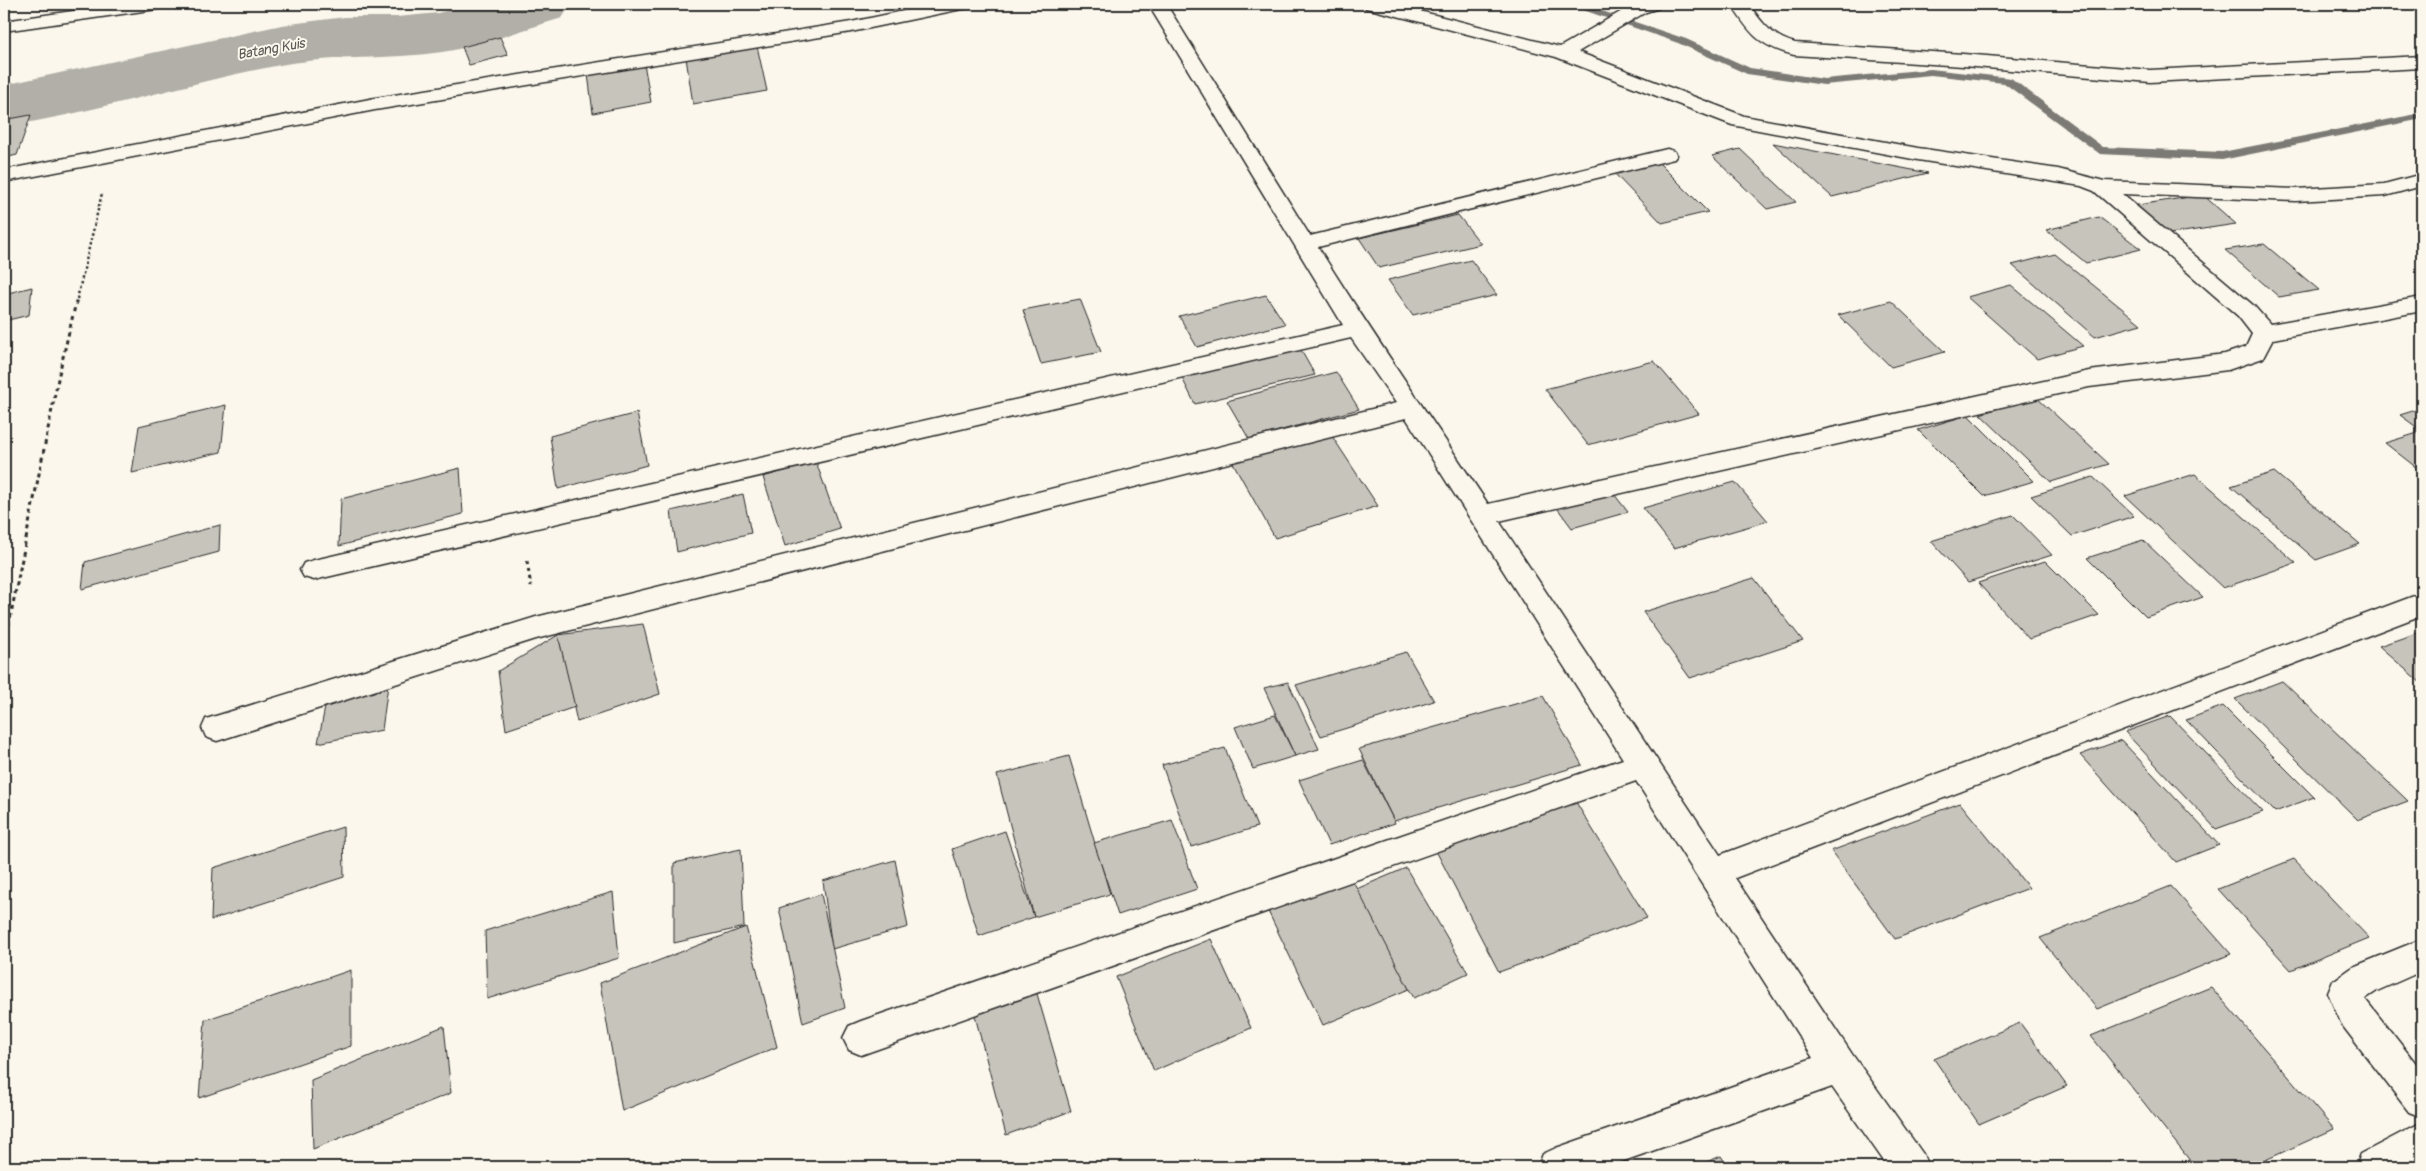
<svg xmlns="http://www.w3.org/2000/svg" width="2426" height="1171" viewBox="0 0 2426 1171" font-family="Pangolin,sans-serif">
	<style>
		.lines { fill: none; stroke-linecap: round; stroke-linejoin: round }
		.stream { fill: #7b7a75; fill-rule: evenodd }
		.river { fill: #b1afa7; fill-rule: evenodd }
		.building { fill: #c7c4bc; stroke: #2b2b2b }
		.minor-casing { stroke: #2b2b2b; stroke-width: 3 }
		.path-far1 { stroke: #2b2b2b; stroke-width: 2.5; stroke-dasharray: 2.5 2.5; stroke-linecap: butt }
		.path { stroke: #2b2b2b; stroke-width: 3; stroke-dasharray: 4 4; stroke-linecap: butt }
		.minor { fill: #fbf7ec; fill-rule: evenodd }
		.labels { text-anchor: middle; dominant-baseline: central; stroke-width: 4; stroke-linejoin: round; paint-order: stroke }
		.far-water-label { font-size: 14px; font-style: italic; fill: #5a5956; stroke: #fbf7ec }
	</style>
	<rect width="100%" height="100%" fill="#fbf7ec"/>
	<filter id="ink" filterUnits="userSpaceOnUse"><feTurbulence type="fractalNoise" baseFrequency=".02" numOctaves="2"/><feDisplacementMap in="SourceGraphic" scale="10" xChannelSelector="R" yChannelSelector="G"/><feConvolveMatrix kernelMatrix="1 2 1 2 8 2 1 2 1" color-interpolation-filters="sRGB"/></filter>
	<g filter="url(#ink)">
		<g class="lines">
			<path class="stream" d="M1566,4H1581L1686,39L1750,68L1824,79L1931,69L2011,78L2103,147L2222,152L2422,113V119L2222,160L2100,154L2004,83L1931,75L1824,85L1747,74L1678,43Z"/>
			<path class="river" d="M470,4H571L562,18C523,29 482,46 442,52C388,60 334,55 280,65C187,83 97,112 4,127V85L282,25L345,17H397L438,13Z"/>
		</g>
		<g class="building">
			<path d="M500,37L508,55L469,65L462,47Z"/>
			<path d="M757,46L767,91L693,104L686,58Z"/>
			<path d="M644,64L651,102L593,113L588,74Z"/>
			<path d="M31,115L17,155L4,158V120Z"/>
			<path d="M1773,143L1928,173L1832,197Z"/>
			<path d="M1740,149L1796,202L1767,209L1712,156Z"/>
			<path d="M1657,161L1708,212L1662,223L1612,171Z"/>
			<path d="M2203,195L2236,224L2163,235L2131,206Z"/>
			<path d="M1458,215L1481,244L1379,268L1359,238Z"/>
			<path d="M2099,217L2141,249L2086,263L2046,230Z"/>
			<path d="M2264,244L2319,290L2279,297L2225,250Z"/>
			<path d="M2055,254L2141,324L2095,337L2012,265Z"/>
			<path d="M1471,260L1497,295L1413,315L1388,280Z"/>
			<path d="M2011,285L2083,346L2037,359L1967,297Z"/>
			<path d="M32,287L29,315L4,321V294Z"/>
			<path d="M1266,295L1285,324L1197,347L1179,316Z"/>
			<path d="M1080,299L1101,352L1041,364L1023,310Z"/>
			<path d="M1891,301L1945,352L1891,367L1838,315Z"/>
			<path d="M1298,345L1315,375L1195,404L1179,372Z"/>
			<path d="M1654,361L1699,414L1588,445L1545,389Z"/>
			<path d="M1336,372L1359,409L1249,439L1227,401Z"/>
			<path d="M2036,397L2109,464L2051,482L1980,414Z"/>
			<path d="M226,405L221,452L132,473L139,426Z"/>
			<path d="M2422,408V431L2400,415Z"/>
			<path d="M637,413L647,465L558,489L550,436Z"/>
			<path d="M1968,415L2034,481L1984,496L1918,430Z"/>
			<path d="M2421,432L2422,433V472L2385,443Z"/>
			<path d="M1330,433L1378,506L1275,538L1232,461Z"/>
			<path d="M816,462L840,529L785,546L763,477Z"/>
			<path d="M460,468L463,514L339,546L341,499Z"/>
			<path d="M2274,472L2360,544L2316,560L2231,486Z"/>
			<path d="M2195,474L2296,563L2223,588L2125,496Z"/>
			<path d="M2093,477L2134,516L2072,536L2031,496Z"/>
			<path d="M1735,482L1768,521L1674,548L1643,508Z"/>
			<path d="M1610,489L1628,512L1572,528L1555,505Z"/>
			<path d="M743,494L751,533L677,552L671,511Z"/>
			<path d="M2013,515L2052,555L1968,582L1931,541Z"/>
			<path d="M220,525L219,552L82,589L85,562Z"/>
			<path d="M2143,540L2203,597L2146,617L2087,558Z"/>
			<path d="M2045,561L2099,615L2029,639L1978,583Z"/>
			<path d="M1754,578L1803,641L1690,678L1643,612Z"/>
			<path d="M643,624L660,694L577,722L558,635Z"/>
			<path d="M2417,633L2422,637V684L2379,646Z"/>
			<path d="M558,635L575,707L506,730L498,671Z"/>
			<path d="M1406,652L1434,701L1321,736L1296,685Z"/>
			<path d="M2282,681L2408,801L2358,820L2235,699Z"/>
			<path d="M1288,682L1319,749L1295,756L1264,688Z"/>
			<path d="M388,685L382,730L318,743L327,697Z"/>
			<path d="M1543,696L1582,765L1394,821L1359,749Z"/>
			<path d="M2223,706L2314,797L2275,812L2186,720Z"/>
			<path d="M1275,715L1295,756L1253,769L1235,727Z"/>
			<path d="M2170,716L2263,812L2216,829L2125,732Z"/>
			<path d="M2121,740L2219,845L2176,862L2080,755Z"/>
			<path d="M1225,748L1257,827L1191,847L1162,765Z"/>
			<path d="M1069,756L1110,894L1034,917L997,775Z"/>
			<path d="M1363,760L1395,823L1329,845L1299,780Z"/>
			<path d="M1574,799L1647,918L1499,972L1434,847Z"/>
			<path d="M1960,803L2029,888L1895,939L1831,851Z"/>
			<path d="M1172,820L1197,889L1118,915L1094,843Z"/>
			<path d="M343,827L344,877L211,920L213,868Z"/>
			<path d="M1005,831L1034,917L979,936L952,849Z"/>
			<path d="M741,849L744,927L674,943V863Z"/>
			<path d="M2294,859L2369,938L2291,970L2218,889Z"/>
			<path d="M895,860L908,927L832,949L823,881Z"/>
			<path d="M1406,868L1468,973L1414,998L1354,890Z"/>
			<path d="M1349,873L1409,989L1323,1025L1265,905Z"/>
			<path d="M2171,886L2231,954L2097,1009L2040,938Z"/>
			<path d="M613,892L619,958L487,999L485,931Z"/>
			<path d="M821,894L845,1008L803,1023L779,908Z"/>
			<path d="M746,927L777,1047L622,1111L600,983Z"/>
			<path d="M1211,939L1251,1028L1154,1071L1116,977Z"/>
			<path d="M351,970V1046L199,1098L205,1020Z"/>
			<path d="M1035,987L1071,1111L1006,1135L973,1008Z"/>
			<path d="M2211,987L2334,1129L2250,1167H2195L2091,1036Z"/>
			<path d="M2020,1023L2067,1086L1979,1124L1934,1059Z"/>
			<path d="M444,1026L451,1093L313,1149L311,1080Z"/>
			<path d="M1721,1156L1728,1167H1694Z"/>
		</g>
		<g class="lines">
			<g class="minor-casing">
				<g id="minor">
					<path d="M121,4H166L163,8L157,9L4,31V21Z"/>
					<path d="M937,4H971L968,8L962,9L851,32L375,110L4,182V170L375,98L851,22Z"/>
					<path d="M1148,4H1166L1310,236L1667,149L1674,151L1677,155L1674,159L1318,247C1372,334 1431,418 1488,504L2089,371L2225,354L2246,347L2252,334L2238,316L2094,191L2081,186L1918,160L1732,125L1556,57L1366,8L1363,4H1392L1560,47L1634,4H1662L1659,8L1646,12L1578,52L1744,116L1918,148L2058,169L2104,181L2296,189L2384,184L2422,174V186L2385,196L2296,201L2122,194L2254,306L2270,324L2422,297V311L2273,339L2263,358L2228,370L2089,387L1499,521L1720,855L2422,593V615L1735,878L1852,1054L1923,1154L1928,1167H1888L1832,1087L1607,1167H1538L1543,1154L1556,1148L1813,1058L1636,781L861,1055L849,1050L843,1038L849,1026L861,1021L1623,759L1406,418L536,639L217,741L206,737L202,728L206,719L536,617L1396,403L1351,338L314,580L304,577L300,570L304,563L314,560L1343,325Z"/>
					<path d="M1731,4H1749C1761,22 1772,37 1795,43L1963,54L2150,70L2422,56V68L2150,82L1963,66L1794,55C1759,46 1750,34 1731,4Z"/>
					<path d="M2422,939V971L2377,991L2365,999L2422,1071V1117L2409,1112L2342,1025L2328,993L2333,981L2353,967Z"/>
					<path d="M2422,1122V1160L2410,1167H2356L2361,1154Z"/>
				</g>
			</g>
			<path class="path-far1" d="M77,299L102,193"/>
			<g class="path">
				<path d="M527,561L531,587"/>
				<path d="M4,649L59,374L77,298"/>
			</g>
			<use href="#minor" class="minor"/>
		</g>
	</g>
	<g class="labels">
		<g class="far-water-label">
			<text transform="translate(271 49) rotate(-10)">Batang Kuis</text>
		</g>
	</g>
	<rect width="2426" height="1171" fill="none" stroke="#fbf7ec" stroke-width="20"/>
	<rect x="10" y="10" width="2406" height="1151" fill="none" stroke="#2b2b2b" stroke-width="2" filter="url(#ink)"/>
</svg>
